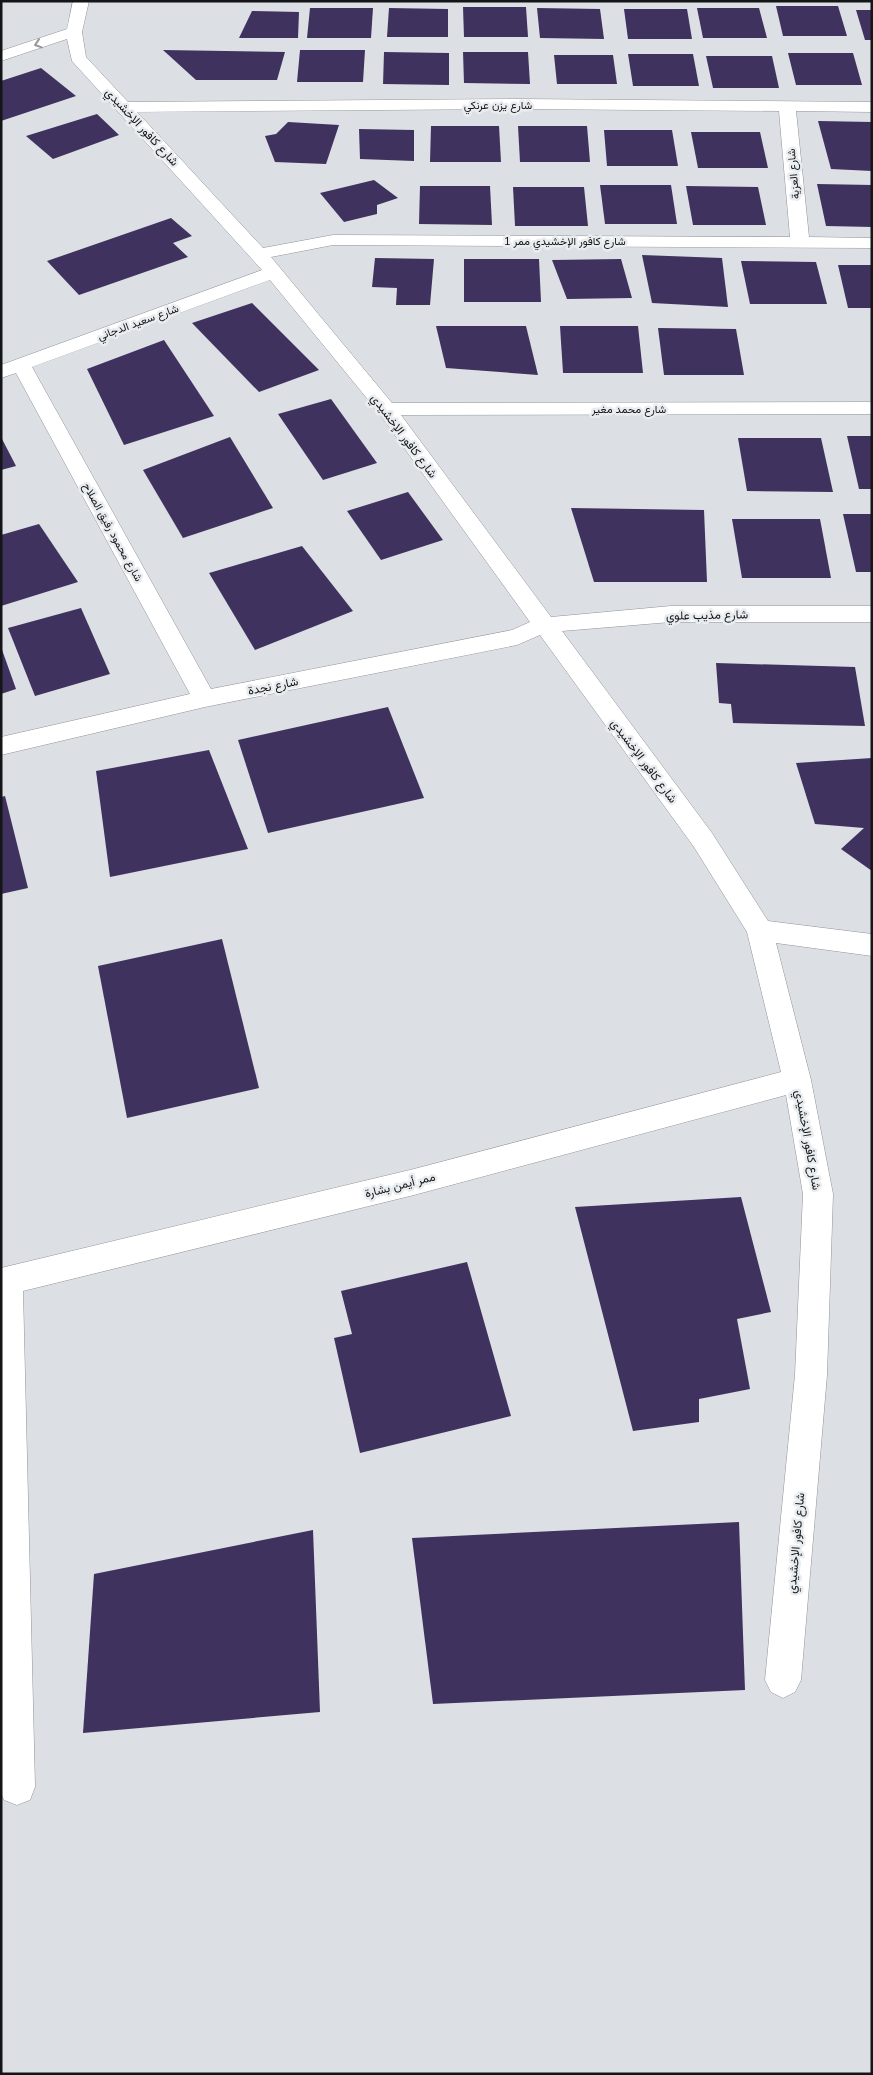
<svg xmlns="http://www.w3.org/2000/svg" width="873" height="2075" viewBox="0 0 873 2075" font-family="Arial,Vazirmatn,sans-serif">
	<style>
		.building { fill: #3f325f }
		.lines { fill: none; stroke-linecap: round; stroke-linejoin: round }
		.minor-casing { stroke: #909497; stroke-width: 1 }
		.minor { fill: #fff; fill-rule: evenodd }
		.oneway { stroke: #959696 }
		.labels { text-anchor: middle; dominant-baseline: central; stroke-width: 5; stroke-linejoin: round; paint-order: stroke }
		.far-street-label { font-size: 11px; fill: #141516; stroke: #e9edf0 }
		.street-label { font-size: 12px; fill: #141516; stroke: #e9edf0 }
	</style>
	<rect width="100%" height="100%" fill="#dcdfe3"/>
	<g class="building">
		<path d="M776,6H838L847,36H783Z"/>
		<path d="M463,7H526L528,37H464Z"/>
		<path d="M310,8H373L371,38H307Z"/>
		<path d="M389,8L448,9V37H387Z"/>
		<path d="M537,8L600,9L604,39L540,38Z"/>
		<path d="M697,8H759L767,38H703Z"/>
		<path d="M624,9H687L692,39H628Z"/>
		<path d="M856,10H872V40H865Z"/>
		<path d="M252,11L299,12L298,38H239Z"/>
		<path d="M163,50L285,52L277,80H196Z"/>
		<path d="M300,50H365L363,82H297Z"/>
		<path d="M384,52L449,53V85L383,84Z"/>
		<path d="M463,52H528L530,84L464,83Z"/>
		<path d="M788,53H853L862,85H796Z"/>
		<path d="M628,54H693L699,86H633Z"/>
		<path d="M554,55H613L617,84H557Z"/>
		<path d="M706,56H772L779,88H713Z"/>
		<path d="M41,68L76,96L1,121V81Z"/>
		<path d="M97,114L119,135L53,159L26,136Z"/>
		<path d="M818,121L872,122V171L831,169Z"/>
		<path d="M288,122L339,125L326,164L275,162L265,136L276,134Z"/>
		<path d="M431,126H499L501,162H430Z"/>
		<path d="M518,126H587L590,162H520Z"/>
		<path d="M359,129L414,130V161L360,159Z"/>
		<path d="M604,130H672L678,166H607Z"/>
		<path d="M691,132H760L768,168H698Z"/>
		<path d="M374,180L398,198L377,205V214L344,222L320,193Z"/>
		<path d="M817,184L872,185V227L826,226Z"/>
		<path d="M600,185H671L677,224H605Z"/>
		<path d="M420,186H490L492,225L419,224Z"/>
		<path d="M686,186L758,187L766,225H693Z"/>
		<path d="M513,187H584L588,226H515Z"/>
		<path d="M171,218L192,236L173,243L188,257L79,295L47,261Z"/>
		<path d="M642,255L722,258L728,307L652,303Z"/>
		<path d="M375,258L434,259L430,305H396L397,288L372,287Z"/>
		<path d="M464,259H539L541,302H464Z"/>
		<path d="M621,259L632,298L567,299L552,260Z"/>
		<path d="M741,261L816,262L827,304H750Z"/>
		<path d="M838,265H872V308H848Z"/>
		<path d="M252,303L319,370L259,392L192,323Z"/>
		<path d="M436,326H526L538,375L446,368Z"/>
		<path d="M560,326H638L643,373H563Z"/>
		<path d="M658,328L736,329L744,375H664Z"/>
		<path d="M164,340L214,416L124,445L87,369Z"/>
		<path d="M331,399L377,463L323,480L278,414Z"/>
		<path d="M847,436H872V489H859Z"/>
		<path d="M1,437L16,466L1,470Z"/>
		<path d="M230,437L273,508L183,538L143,470Z"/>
		<path d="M738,438H821L833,492L747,491Z"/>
		<path d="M408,492L443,540L381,560L347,511Z"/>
		<path d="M571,508L704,510L707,582H594Z"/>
		<path d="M843,514H872V572H856Z"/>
		<path d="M732,519H820L831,578H742Z"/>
		<path d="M39,524L78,582L1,606V535Z"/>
		<path d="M302,546L353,611L255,650L209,573Z"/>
		<path d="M81,608L110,674L35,696L8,628Z"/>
		<path d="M1,647L16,689L1,694Z"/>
		<path d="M716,663L855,667L865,726L733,723L731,704L719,703Z"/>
		<path d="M388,707L424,798L268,833L238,740Z"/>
		<path d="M209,750L248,849L110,877L96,771Z"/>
		<path d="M872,758V871L841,849L864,828L815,824L796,763Z"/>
		<path d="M5,796L28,888L1,894V797Z"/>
		<path d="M222,939L259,1088L127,1118L98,966Z"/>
		<path d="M741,1197L771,1312L737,1319L750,1389L699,1399V1422L633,1431L575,1207Z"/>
		<path d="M467,1262L511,1416L360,1453L334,1338L352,1334L341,1291Z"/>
		<path d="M739,1522L745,1690L433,1704L412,1538Z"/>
		<path d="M313,1530L320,1712L83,1733L94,1574Z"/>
	</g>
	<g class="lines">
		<g class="minor-casing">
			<path id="minor" d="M73,1H89L82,32L86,57L128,102L518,99L872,102V112L796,111L809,237L872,238V248L333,245L271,257L392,403L872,402V414L401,415L551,617L671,606H872V622H671L562,631L712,833L768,921L872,934V956L776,943L811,1080L833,1194L827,1375L801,1680L795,1692L783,1698L771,1692L765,1680L795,1375L803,1194L786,1095L414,1195L23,1291L35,1787L30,1800L17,1805L4,1800L1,1793V1268L414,1169L781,1072L747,932L694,847L540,635L517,645L205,707L1,755V737L190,694L16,373L1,378V365L262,270L72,61L67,39L1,61V51L67,29ZM518,109L779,111L790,237L333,235L263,248L137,112ZM270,280L379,413L530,622L512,630L211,689L32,367Z"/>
		</g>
		<use href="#minor" class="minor"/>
	</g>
	<defs><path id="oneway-chevron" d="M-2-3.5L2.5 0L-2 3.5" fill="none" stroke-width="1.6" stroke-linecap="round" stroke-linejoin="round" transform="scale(1.25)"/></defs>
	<use class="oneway" href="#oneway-chevron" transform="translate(38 44) rotate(162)"/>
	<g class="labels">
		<g class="far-street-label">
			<text x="498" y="105">شارع يزن عرنكي</text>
			<text transform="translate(793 174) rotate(-95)">شارع العزية</text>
			<text x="565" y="241">شارع كافور الإخشيدي ممر 1</text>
			<text transform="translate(138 322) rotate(-20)">شارع سعيد الدجاني</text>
			<text x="629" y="409">شارع محمد مغير</text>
			<text transform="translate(113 532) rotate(61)">شارع محمود رفيق الصلاح</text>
		</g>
		<g class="street-label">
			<text transform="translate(142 127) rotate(47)">شارع كافور الإخشيدي</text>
			<text transform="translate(404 436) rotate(53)">شارع كافور الإخشيدي</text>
			<text transform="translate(707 615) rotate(-1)">شارع مذيب علوي</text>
			<text transform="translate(273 686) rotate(-11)">شارع نجدة</text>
			<text transform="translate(644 761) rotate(53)">شارع كافور الإخشيدي</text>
			<text transform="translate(808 1140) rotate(80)">شارع كافور الإخشيدي</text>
			<text transform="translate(400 1185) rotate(-14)">ممر أيمن بشارة</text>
			<text transform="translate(796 1543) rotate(-85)">شارع كافور الإخشيدي</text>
		</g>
	</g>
	<rect width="873" height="2075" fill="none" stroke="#141516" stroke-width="5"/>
</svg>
